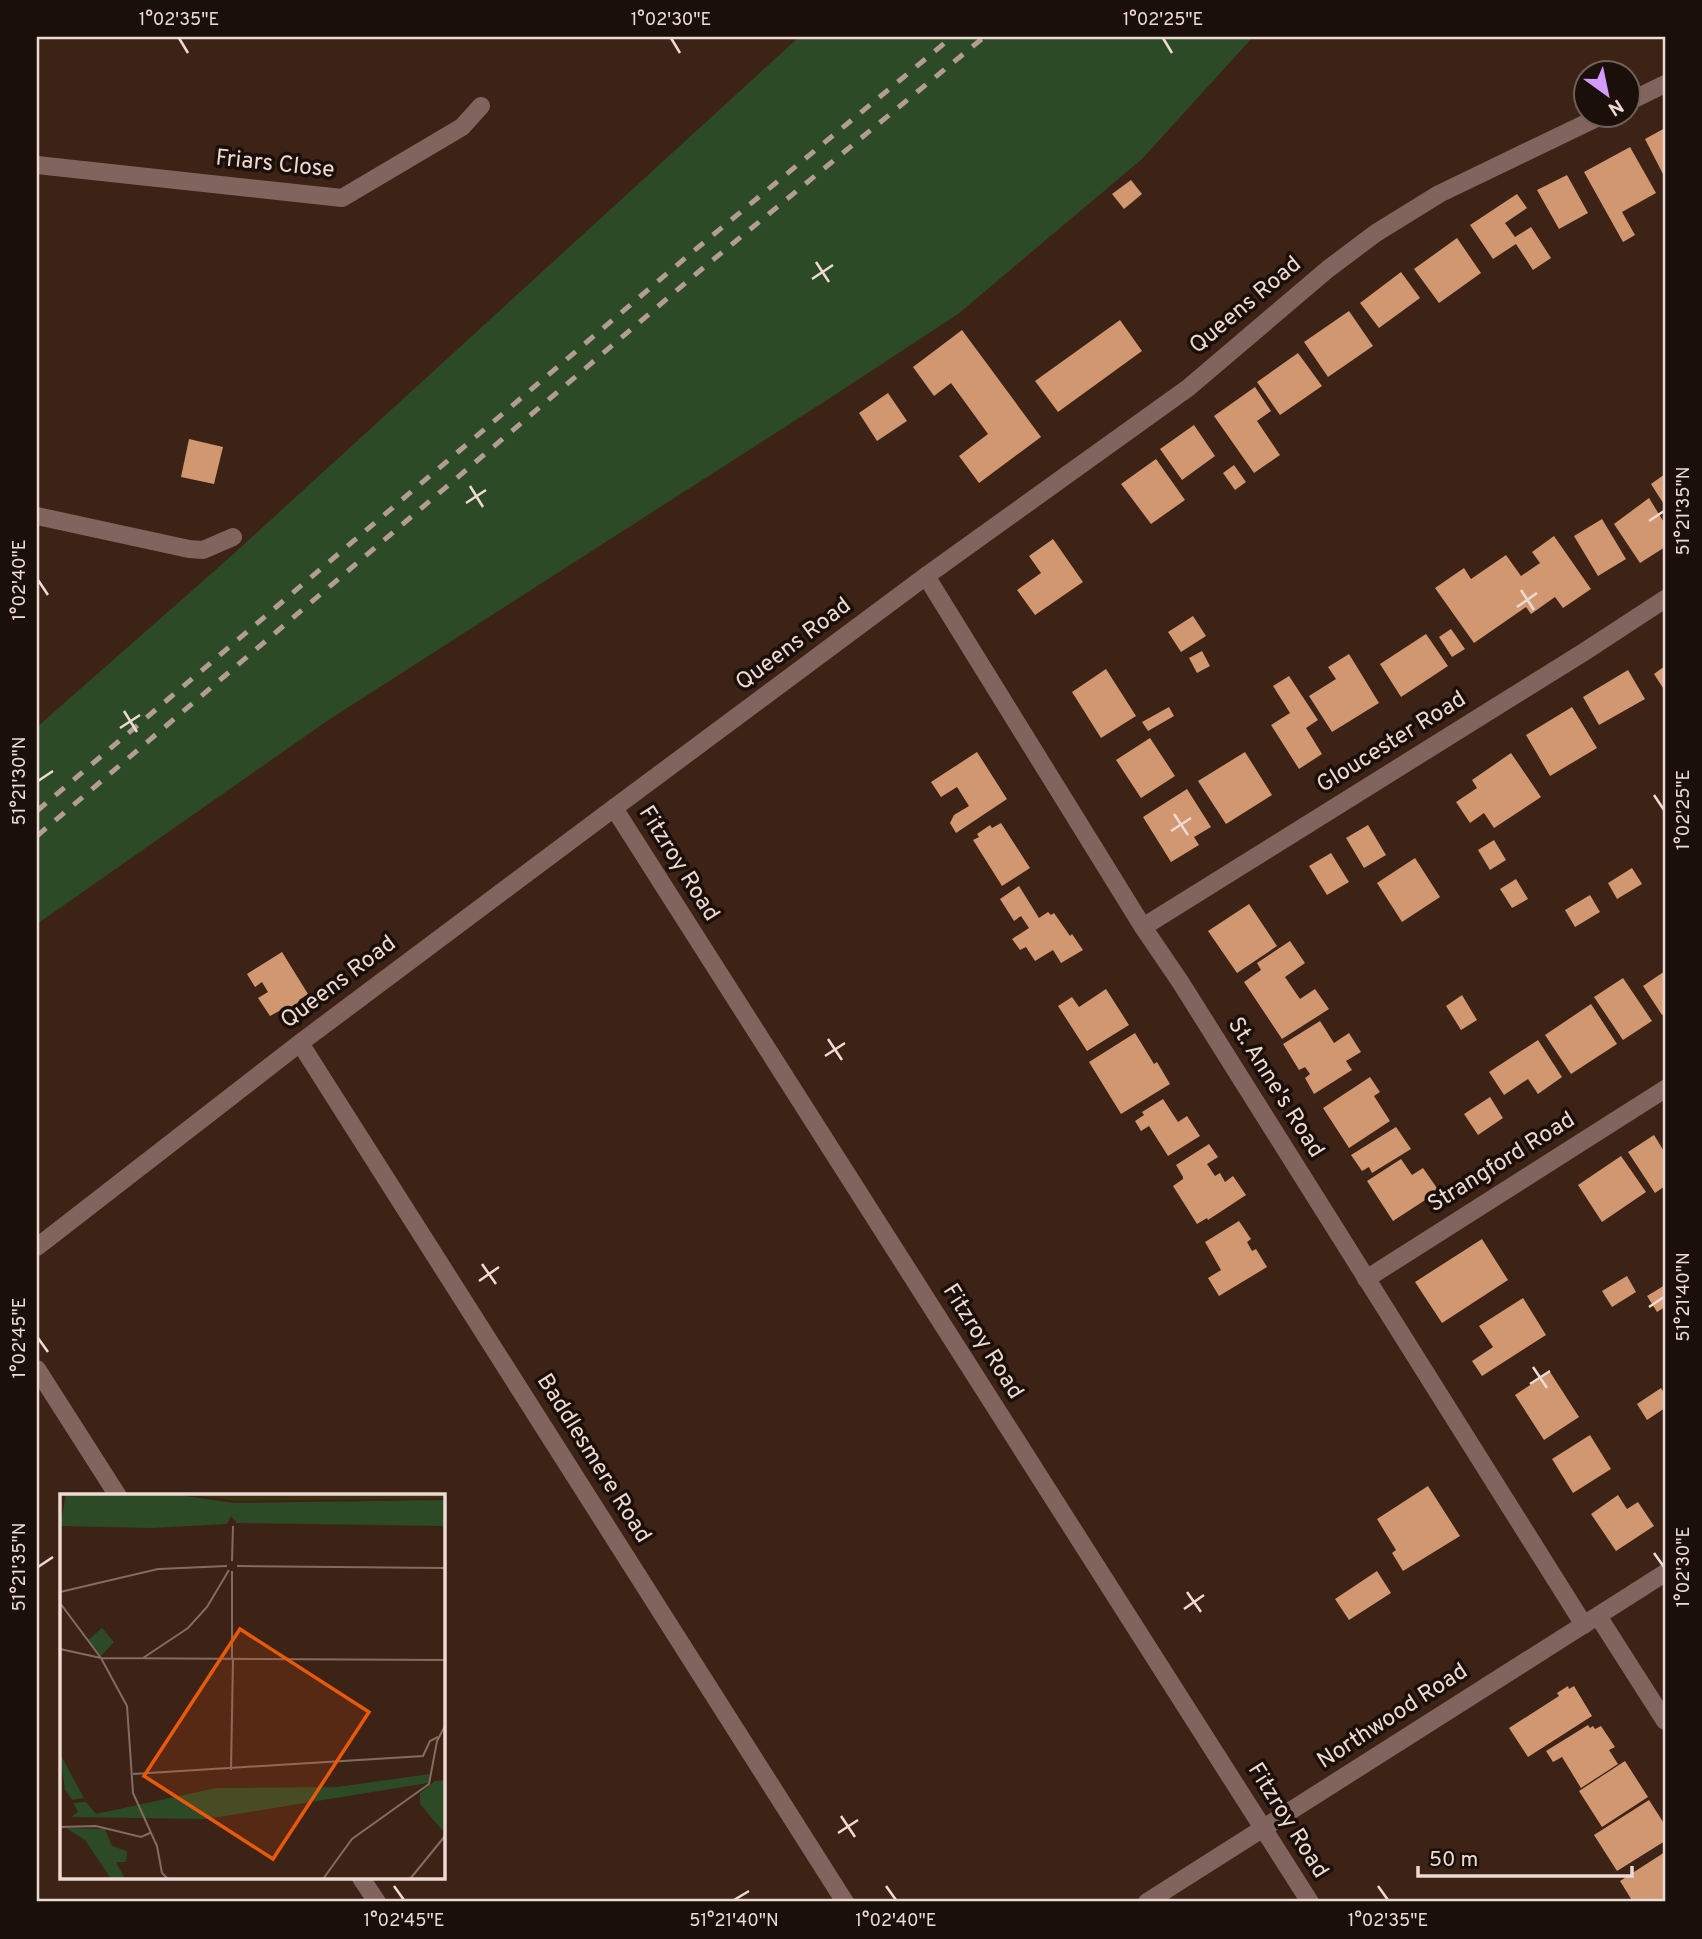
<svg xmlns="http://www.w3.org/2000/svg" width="1702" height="1939" viewBox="0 0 1702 1939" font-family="Overpass,sans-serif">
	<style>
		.green { fill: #2c4a26 }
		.building { fill: #d19771 }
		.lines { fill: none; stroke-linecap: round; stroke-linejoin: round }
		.minor { stroke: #82645f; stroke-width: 18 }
		.rail { stroke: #b29c93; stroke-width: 5; stroke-dasharray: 12 12; stroke-linecap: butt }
		.ticks { fill: none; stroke: #eddad2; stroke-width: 2.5 }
		.labels { text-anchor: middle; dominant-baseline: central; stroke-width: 7; stroke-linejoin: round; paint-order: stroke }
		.street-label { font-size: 23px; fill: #eddad2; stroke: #1b0f0a }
		.inset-road { fill: none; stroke: #836c61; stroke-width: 2 }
		.view { fill: #e8590c; fill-opacity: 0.15; stroke: #e8590c; stroke-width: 3.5 }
		.inset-edge { fill: none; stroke: #eddad2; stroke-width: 3.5 }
		.neatline { fill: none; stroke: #eddad2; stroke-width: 2.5 }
		.ticks-label { font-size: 18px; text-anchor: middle; fill: #eddad2 }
	</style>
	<rect width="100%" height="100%" fill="#3d2216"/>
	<path class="green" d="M799,37H1253L1142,159L958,314L830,398L327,721L37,924V727L229,558Z"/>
	<g class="building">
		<path d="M1665,128V178L1645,139Z"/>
		<path d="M1630,147L1656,193L1622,212L1635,235L1623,242L1584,172Z"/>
		<path d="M1567,175L1588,213L1559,229L1537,190Z"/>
		<path d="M1131,180L1142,194L1124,209L1112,194Z"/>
		<path d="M1517,194L1527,208L1505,223L1515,237L1531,227L1551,258L1533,270L1516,244L1493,259L1470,225Z"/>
		<path d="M1457,238L1481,273L1439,303L1414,269Z"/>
		<path d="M1401,272L1420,298L1379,328L1360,303Z"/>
		<path d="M1349,311L1373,346L1328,377L1304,342Z"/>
		<path d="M1120,320L1142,351L1058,412L1035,381Z"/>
		<path d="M962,330L1041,437L979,483L959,456L988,434L951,383L934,396L913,367Z"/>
		<path d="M1298,353L1322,386L1280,415L1257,382Z"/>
		<path d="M1255,387L1271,411L1257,421L1280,455L1254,473L1214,416Z"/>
		<path d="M888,393L907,421L877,441L859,413Z"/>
		<path d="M1194,425L1215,456L1182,480L1160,449Z"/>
		<path d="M189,439L223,447L214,484L181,477Z"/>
		<path d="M1156,459L1185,500L1151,524L1121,484Z"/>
		<path d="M1234,465L1246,482L1235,490L1223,473Z"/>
		<path d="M1665,474V506L1651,484Z"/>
		<path d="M1649,498L1665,524V547L1640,563L1614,524Z"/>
		<path d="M1602,519L1626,559L1598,576L1574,536Z"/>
		<path d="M1554,536L1591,589L1563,608L1555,597L1531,614L1526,607L1474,643L1435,588L1464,568L1471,579L1506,555L1521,576L1540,563L1532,552Z"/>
		<path d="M1053,539L1083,582L1035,615L1017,590L1041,573L1029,556Z"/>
		<path d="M1193,616L1206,636L1181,652L1168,632Z"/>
		<path d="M1451,629L1465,649L1452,657L1439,637Z"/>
		<path d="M1426,634L1448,666L1401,697L1380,664Z"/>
		<path d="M1202,651L1210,666L1197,673L1189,658Z"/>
		<path d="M1349,654L1379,703L1332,732L1309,696L1336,679L1328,667Z"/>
		<path d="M1665,666V691L1654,674Z"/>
		<path d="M1106,669L1136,716L1101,738L1072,692Z"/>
		<path d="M1628,670L1645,699L1599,725L1583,697Z"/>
		<path d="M1289,676L1318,720L1306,728L1322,754L1299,769L1271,725L1290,713L1273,686Z"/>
		<path d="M1169,707L1174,716L1148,731L1142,722Z"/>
		<path d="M1572,707L1597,748L1550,776L1526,735Z"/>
		<path d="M1150,738L1175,776L1141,798L1116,760Z"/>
		<path d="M977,752L1007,799L956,833L950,823L954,815L969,806L957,787L941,797L931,782Z"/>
		<path d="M1245,752L1272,795L1226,824L1198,781Z"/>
		<path d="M1511,753L1541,797L1494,828L1484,813L1470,823L1456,802L1477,788L1472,780Z"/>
		<path d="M1187,789L1211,827L1194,837L1199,845L1171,862L1143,817Z"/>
		<path d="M1001,823L1030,868L1002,886L973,840L979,837L977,834L990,825L992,828Z"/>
		<path d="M1368,825L1386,855L1364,868L1346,838Z"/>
		<path d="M1494,840L1506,860L1490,870L1478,850Z"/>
		<path d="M1331,853L1349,882L1327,895L1309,866Z"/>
		<path d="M1415,858L1440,897L1402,922L1377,883Z"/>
		<path d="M1632,868L1642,884L1617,899L1608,883Z"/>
		<path d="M1516,879L1528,899L1512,908L1500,889Z"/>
		<path d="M1019,886L1039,918L1048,912L1051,915L1054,913L1070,936L1072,934L1083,950L1061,963L1053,950L1035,961L1026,947L1020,950L1012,939L1029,928L1021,916L1014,921L1000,899Z"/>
		<path d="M1590,895L1600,912L1575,927L1565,910Z"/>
		<path d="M1249,904L1277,946L1237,973L1208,931Z"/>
		<path d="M1290,941L1305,963L1285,977L1300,999L1315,989L1329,1009L1282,1039L1244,982L1261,970L1257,963Z"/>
		<path d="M282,952L308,994L299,1000L301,1004L284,1015L281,1010L270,1016L258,998L268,992L262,982L255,987L247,974Z"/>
		<path d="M1665,971V1013L1662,1015L1643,986Z"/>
		<path d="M1623,978L1652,1021L1623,1040L1594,997Z"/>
		<path d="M1106,989L1129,1025L1087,1051L1058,1006L1072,997L1079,1007Z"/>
		<path d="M1462,995L1477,1020L1461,1030L1446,1006Z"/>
		<path d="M1591,1004L1617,1044L1571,1074L1545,1035Z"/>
		<path d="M1320,1021L1334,1043L1349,1033L1361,1052L1346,1061L1352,1070L1314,1094L1305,1078L1310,1074L1305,1067L1299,1070L1283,1044Z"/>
		<path d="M1135,1033L1154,1064L1157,1062L1170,1084L1121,1114L1089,1062Z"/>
		<path d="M1538,1040L1562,1077L1538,1094L1528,1079L1504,1095L1489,1072Z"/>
		<path d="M1370,1077L1380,1092L1374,1096L1390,1121L1349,1148L1323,1108Z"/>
		<path d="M1490,1097L1503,1118L1478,1135L1464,1114Z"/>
		<path d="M1163,1099L1178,1122L1187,1116L1200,1136L1168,1156L1149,1126L1141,1131L1135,1121L1144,1115L1142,1112Z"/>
		<path d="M1396,1127L1411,1149L1372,1173L1369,1167L1362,1171L1351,1155Z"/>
		<path d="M1654,1135L1665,1153V1186L1655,1193L1628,1152Z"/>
		<path d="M1209,1144L1218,1157L1207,1164L1215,1176L1220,1173L1225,1182L1233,1176L1246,1195L1208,1220L1207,1218L1197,1224L1173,1186L1183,1179V1177L1176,1165Z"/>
		<path d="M1621,1156L1646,1192L1602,1222L1578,1185Z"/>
		<path d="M1401,1159L1412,1175L1423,1168L1439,1191L1393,1221L1367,1181Z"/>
		<path d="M1239,1221L1251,1239L1247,1242L1252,1251L1256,1249L1267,1267L1219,1296L1208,1278L1221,1270L1205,1242Z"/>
		<path d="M1482,1239L1508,1280L1442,1323L1415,1282Z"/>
		<path d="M1627,1276L1636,1292L1612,1307L1602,1291Z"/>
		<path d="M1665,1285V1307L1657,1312L1647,1296Z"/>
		<path d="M1523,1298L1546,1335L1482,1376L1472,1361L1493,1347L1479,1326Z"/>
		<path d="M1550,1372L1579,1417L1544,1440L1515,1395Z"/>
		<path d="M1661,1388L1665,1395V1408L1647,1420L1637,1404Z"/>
		<path d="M1590,1435L1611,1469L1573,1493L1552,1459Z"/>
		<path d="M1428,1486L1460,1536L1403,1571L1392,1553L1396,1550L1377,1519Z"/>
		<path d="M1618,1495L1627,1509L1638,1502L1654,1526L1616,1551L1591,1514Z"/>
		<path d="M1377,1571L1391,1593L1349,1620L1335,1599Z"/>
		<path d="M1568,1686L1569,1689L1574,1686L1592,1716L1528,1757L1509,1728L1559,1696L1557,1693Z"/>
		<path d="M1588,1725L1590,1728L1593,1726L1595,1729L1601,1726L1615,1747L1609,1750L1618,1764L1581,1788L1562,1757L1553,1762L1546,1751Z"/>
		<path d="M1625,1761L1648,1797L1602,1827L1579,1791Z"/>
		<path d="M1649,1800L1665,1825V1841L1617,1871L1594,1835Z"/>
		<path d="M1665,1852V1902H1633L1620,1881Z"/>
	</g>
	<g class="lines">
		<g class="minor">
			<path d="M1628,102L1665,84"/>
			<path d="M37,165L342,198L462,127L481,106"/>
			<path d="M37,516L189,549L203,550L233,537"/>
			<path d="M926,576L1143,927L1181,983L1584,1625"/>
			<path d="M614,808L1310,1902"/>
			<path d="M1143,927L1584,652L1665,599"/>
			<path d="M300,1043L845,1902"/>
			<path d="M37,1247L300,1043L614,808L926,576L1188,388L1328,269L1376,233L1439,194L1601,116"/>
			<path d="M1366,1279L1665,1089"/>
			<path d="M37,1369L118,1496"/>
			<path d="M1598,1616L1665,1721"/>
			<path d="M361,1878L377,1902"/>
			<path d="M1147,1902L1665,1573"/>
		</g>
		<g class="rail">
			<path d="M37,811L690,254L952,37"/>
			<path d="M37,836L703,268L984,37"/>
		</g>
	</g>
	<path class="ticks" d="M179,38L188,53M671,38L680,53M1163,38L1172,53M816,262L829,282M812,279L833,265M470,486L483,507M466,503L486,490M1649,521L1664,511M38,580L48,595M1521,590L1534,610M1517,607L1537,593M124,711L137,732M120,728L140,715M38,781L53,771M1654,795L1664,810M1174,814L1188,835M1171,831L1191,818M828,1039L842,1060M825,1056L845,1043M482,1264L496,1284M479,1281L499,1267M1649,1307L1664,1297M38,1338L48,1352M1533,1367L1547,1388M1530,1384L1550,1371M1654,1553L1664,1567M38,1567L53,1557M1187,1592L1201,1612M1184,1609L1204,1595M841,1816L855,1837M838,1833L858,1820M394,1886L404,1900M886,1886L896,1900M1378,1886L1388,1900M734,1900L749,1891"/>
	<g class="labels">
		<g class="street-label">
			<text transform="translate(275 165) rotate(6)">Friars Close</text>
			<text transform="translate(1246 306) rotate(-40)">Queens Road</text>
			<text transform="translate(794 645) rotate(-37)">Queens Road</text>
			<text transform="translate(1392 743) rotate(-32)">Gloucester Road</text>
			<text transform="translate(678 864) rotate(58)">Fitzroy Road</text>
			<text transform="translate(339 983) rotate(-37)">Queens Road</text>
			<text transform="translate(1275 1088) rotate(58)">St. Anne's Road</text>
			<text transform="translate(1502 1163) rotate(-32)">Strangford Road</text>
			<text transform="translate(982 1342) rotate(58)">Fitzroy Road</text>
			<text transform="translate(593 1459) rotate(58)">Baddlesmere Road</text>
			<text transform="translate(1393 1717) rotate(-33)">Northwood Road</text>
			<text transform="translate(1287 1821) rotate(58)">Fitzroy Road</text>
		</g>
	</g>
	<g transform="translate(60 1494)">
		<rect width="385" height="385" fill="#3d2216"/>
		<path d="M6,0H111L175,9L385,6V32L177,29L171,22L167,30L91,34L0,32ZM42,134L54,148L41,162L28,146ZM0,259L6,271L24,304L12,306L5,296ZM370,280L368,289L146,325L11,323L18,318L13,309L26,308L36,320L156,294L277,293ZM385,286V333L382,336L360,310V299L375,287ZM6,334L45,335L52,352L67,357L66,368H56L65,385H51L25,346Z" fill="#2c4a26"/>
		<path d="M126,0H385V4L176,7Z" fill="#393110"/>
		<path class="inset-road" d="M172,67L173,32M177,72L385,74M0,98L98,75L167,72M0,109L41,164L67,212L73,299L97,352L102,379L108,385M0,155L41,164L385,166M83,164L128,134L147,113L169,76M172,164V77M171,276L173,164M73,280L363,262L370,247L378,243M0,333L36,332L81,343L90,339M263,385L292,345L369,290L377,247L385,232M350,385L385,342"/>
		<path class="view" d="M180,135L309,218L213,365L84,282Z"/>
		<rect width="385" height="385" class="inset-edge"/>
	</g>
	<rect width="1702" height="1939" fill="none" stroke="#1b0f0a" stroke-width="77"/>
	<g transform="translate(1607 94) rotate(147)"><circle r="33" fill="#1b0f0a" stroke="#6f605a" stroke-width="2"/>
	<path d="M0-5L12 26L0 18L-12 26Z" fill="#d39cfc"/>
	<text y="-10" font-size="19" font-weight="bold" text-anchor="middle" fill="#eddad2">N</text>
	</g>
	<path d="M1418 1866v10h214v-10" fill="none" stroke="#eddad2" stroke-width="3.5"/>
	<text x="1429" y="1866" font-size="21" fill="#eddad2" stroke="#1b0f0a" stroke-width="5" paint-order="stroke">50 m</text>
	<rect x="38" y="38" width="1626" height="1862" class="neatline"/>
	<g class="ticks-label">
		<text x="179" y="25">1°02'35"E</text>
		<text x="671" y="25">1°02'30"E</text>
		<text x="1163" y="25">1°02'25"E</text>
		<text transform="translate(1683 511) rotate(-90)" y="6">51°21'35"N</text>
		<text transform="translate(19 580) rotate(-90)" y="6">1°02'40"E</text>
		<text transform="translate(19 781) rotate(-90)" y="6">51°21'30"N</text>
		<text transform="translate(1683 810) rotate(-90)" y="6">1°02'25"E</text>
		<text transform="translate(1683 1297) rotate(-90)" y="6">51°21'40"N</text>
		<text transform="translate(19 1338) rotate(-90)" y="6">1°02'45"E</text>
		<text transform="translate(19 1567) rotate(-90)" y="6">51°21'35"N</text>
		<text transform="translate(1683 1567) rotate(-90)" y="6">1°02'30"E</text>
		<text x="404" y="1926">1°02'45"E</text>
		<text x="734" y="1926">51°21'40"N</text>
		<text x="896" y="1926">1°02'40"E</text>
		<text x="1388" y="1926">1°02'35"E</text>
	</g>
</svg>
